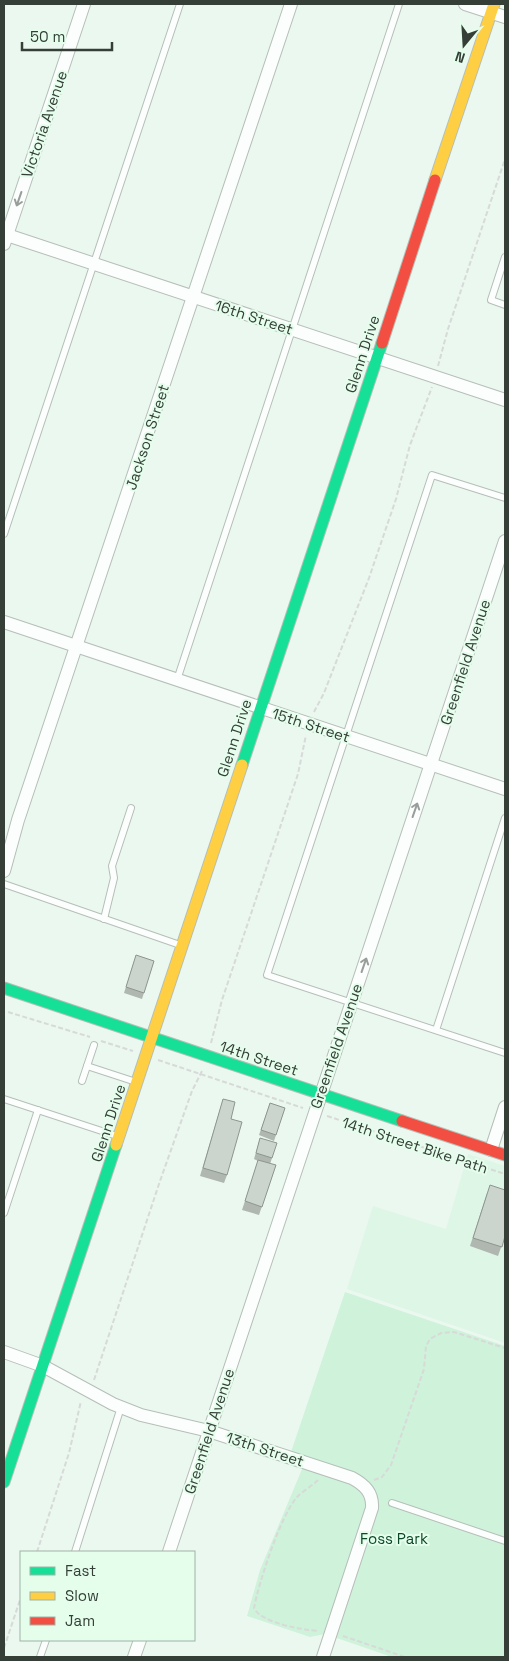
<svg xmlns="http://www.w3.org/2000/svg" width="509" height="1661" viewBox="0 0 509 1661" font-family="'Space Grotesk',sans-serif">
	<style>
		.built { fill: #def6e5 }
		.green { fill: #cff2da }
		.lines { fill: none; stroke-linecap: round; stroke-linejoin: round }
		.lane-casing { stroke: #b5bfb8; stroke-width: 8 }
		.street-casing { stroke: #b5bfb8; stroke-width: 14 }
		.fast-casing { stroke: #b5bfb8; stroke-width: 13 }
		.slow-casing { stroke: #b5bfb8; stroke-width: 13 }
		.jam-casing { stroke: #b5bfb8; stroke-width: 13 }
		.path { stroke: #d7dad8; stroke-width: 2; stroke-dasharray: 5 2.5; stroke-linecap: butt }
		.lane { stroke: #fcfefd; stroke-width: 6 }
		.street { stroke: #fcfefd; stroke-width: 12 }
		.fast { stroke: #16e098; stroke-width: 11 }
		.slow { stroke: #ffcf43; stroke-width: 11 }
		.jam { stroke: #f24e42; stroke-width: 11 }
		.wall { fill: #afb7b0 }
		.building { fill: #cbd5cd; stroke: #8e9590 }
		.oneway { stroke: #989e9a }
		.labels { text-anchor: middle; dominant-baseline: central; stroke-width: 4; stroke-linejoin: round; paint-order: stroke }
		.street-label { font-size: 15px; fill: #353f38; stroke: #e5feec }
		.park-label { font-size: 15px; fill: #0b4828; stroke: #e5feec }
	</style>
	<rect width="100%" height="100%" fill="#ebf8ef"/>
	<path class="built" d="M468,1154L505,1166V1343L347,1289L373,1206L446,1229Z"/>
	<path class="green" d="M345,1292L505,1346V1657H392L325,1634L310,1637L247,1616L260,1570L302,1469L291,1452Z"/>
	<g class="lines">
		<g class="lane-casing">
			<g id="lane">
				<path d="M505,257L491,300L505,305"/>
				<path d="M505,498L432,475L267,975L505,1053"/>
				<path d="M4,534L180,4"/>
				<path d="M177,680L399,4"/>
				<path d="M4,884L180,945"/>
				<path d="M104,919L114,878L112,866L131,808"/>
				<path d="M436,1030L505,818"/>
				<path d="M87,1066L136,1082"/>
				<path d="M82,1081L94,1045"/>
				<path d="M4,1099L117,1136"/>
				<path d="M4,1213L38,1110"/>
				<path d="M392,1503L505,1541"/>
				<path d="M75,1552L121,1407"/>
				<path d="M40,1657L46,1640"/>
			</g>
		</g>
		<g class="street-casing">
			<g id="street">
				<path d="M465,4L505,17"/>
				<path d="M4,234L505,400"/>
				<path d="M4,244L84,4"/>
				<path d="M4,622L505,789"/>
				<path d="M4,871L18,820L291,4"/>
				<path d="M491,1150L505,1107"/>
				<path d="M4,1352L43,1366L113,1404L141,1415L209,1431L352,1478C365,1485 373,1493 372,1508L323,1657"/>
				<path d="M169,1552L505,541"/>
				<path d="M134,1657L140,1640"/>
			</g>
		</g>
		<g class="fast-casing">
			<g id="fast">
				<path d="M242,765L382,343"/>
				<path d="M4,988L402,1121"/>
				<path d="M4,1482L116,1145"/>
			</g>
		</g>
		<g class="slow-casing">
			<g id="slow">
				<path d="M435,180L494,4"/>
				<path d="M116,1145L242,765"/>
			</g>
		</g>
		<g class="jam-casing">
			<g id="jam">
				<path d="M382,343L435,180"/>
				<path d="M402,1121L505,1155"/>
			</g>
		</g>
		<g class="path">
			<path d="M438,366L448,329L505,159"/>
			<path d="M314,712L324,693L369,578L396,499L410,445L432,387"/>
			<path d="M8,1012L90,1037"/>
			<path d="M101,1041L133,1051"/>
			<path d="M211,1043L222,1000L298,774L306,735"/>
			<path d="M158,1060L303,1108"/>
			<path d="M327,1116L505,1174"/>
			<path d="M94,1380L160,1181L192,1091L203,1069"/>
			<path d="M318,1480C312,1486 303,1491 297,1497C280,1517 259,1582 254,1608C261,1623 303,1630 319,1631"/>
			<path d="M374,1480L382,1477L391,1465L424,1369L426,1346L430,1339L441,1333L454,1332L505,1348"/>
			<path d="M37,1552L69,1453L81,1401"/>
			<path d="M343,1636L405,1657"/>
			<path d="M4,1648L21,1597"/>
		</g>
		<use href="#lane" class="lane"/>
		<use href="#street" class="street"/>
		<use href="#fast" class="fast"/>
		<use href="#slow" class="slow"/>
		<use href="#jam" class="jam"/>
	</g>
	<g class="wall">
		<path d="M136,955L154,961L142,999L124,993Z"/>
		<path d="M223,1099L231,1119L227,1175L224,1183L200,1176Z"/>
		<path d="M270,1103L285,1108L274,1141L259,1135Z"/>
		<path d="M260,1138L272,1158L270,1164L276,1165L259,1215L242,1210L258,1161L254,1159Z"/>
		<path d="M487,1193L505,1236L498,1256L470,1246Z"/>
	</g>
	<g class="building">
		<path d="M136,955L154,961L144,993L126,987Z"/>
		<path d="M223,1099L235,1102L231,1119L242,1122L227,1175L203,1168Z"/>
		<path d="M270,1103L285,1108L276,1135L261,1130Z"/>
		<path d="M260,1138L277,1143L272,1158L256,1153Z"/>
		<path d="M258,1160L276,1165L262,1207L245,1201Z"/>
		<path d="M490,1185L505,1190V1236L502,1247L473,1238Z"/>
	</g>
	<defs><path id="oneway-shaft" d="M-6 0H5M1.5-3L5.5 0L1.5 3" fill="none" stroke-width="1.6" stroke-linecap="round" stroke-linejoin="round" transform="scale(1.25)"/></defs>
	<g class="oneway">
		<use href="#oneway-shaft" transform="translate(19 199) rotate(109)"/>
		<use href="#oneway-shaft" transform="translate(415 810) rotate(-71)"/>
		<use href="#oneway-shaft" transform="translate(364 965) rotate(-71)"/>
	</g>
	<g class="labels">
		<g class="street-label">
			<text transform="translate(44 124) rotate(-71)">Victoria Avenue</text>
			<text transform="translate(254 317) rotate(18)">16th Street</text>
			<text transform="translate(362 354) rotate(-72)">Glenn Drive</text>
			<text transform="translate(147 437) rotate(-72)">Jackson Street</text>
			<text transform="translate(465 662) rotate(-72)">Greenfield Avenue</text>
			<text transform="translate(311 725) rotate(18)">15th Street</text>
			<text transform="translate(234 738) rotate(-72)">Glenn Drive</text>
			<text transform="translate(336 1046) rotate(-71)">Greenfield Avenue</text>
			<text transform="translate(259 1058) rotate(18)">14th Street</text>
			<text transform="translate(108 1123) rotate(-72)">Glenn Drive</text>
			<text transform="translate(415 1145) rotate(18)">14th Street Bike Path</text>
			<text transform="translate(209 1431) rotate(-72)">Greenfield Avenue</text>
			<text transform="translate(265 1449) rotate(18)">13th Street</text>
		</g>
		<g class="park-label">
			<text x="394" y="1538">Foss Park</text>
		</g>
	</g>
	<rect width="509" height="1661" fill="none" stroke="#353f38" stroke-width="10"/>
	<rect x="20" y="1551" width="175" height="90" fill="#e5feec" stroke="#9fb2a4"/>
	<rect x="30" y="1567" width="25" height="8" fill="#16e098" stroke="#9fb2a4"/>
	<text x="65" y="1576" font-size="15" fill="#353f38">Fast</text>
	<rect x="30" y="1592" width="25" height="8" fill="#ffcf43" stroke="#9fb2a4"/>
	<text x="65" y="1601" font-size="15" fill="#353f38">Slow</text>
	<rect x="30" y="1617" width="25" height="8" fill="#f24e42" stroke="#9fb2a4"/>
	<text x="65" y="1626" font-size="15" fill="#353f38">Jam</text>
	<g transform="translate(464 45) rotate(198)" stroke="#e5feec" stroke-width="4" paint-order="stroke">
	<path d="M0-4L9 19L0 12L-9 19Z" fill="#353f38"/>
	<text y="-8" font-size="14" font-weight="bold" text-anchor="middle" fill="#353f38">N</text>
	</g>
	<path d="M22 42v8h90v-8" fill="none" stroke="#353f38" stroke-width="2.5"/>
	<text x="30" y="42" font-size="15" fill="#353f38" stroke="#e5feec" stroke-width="4" paint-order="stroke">50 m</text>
</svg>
